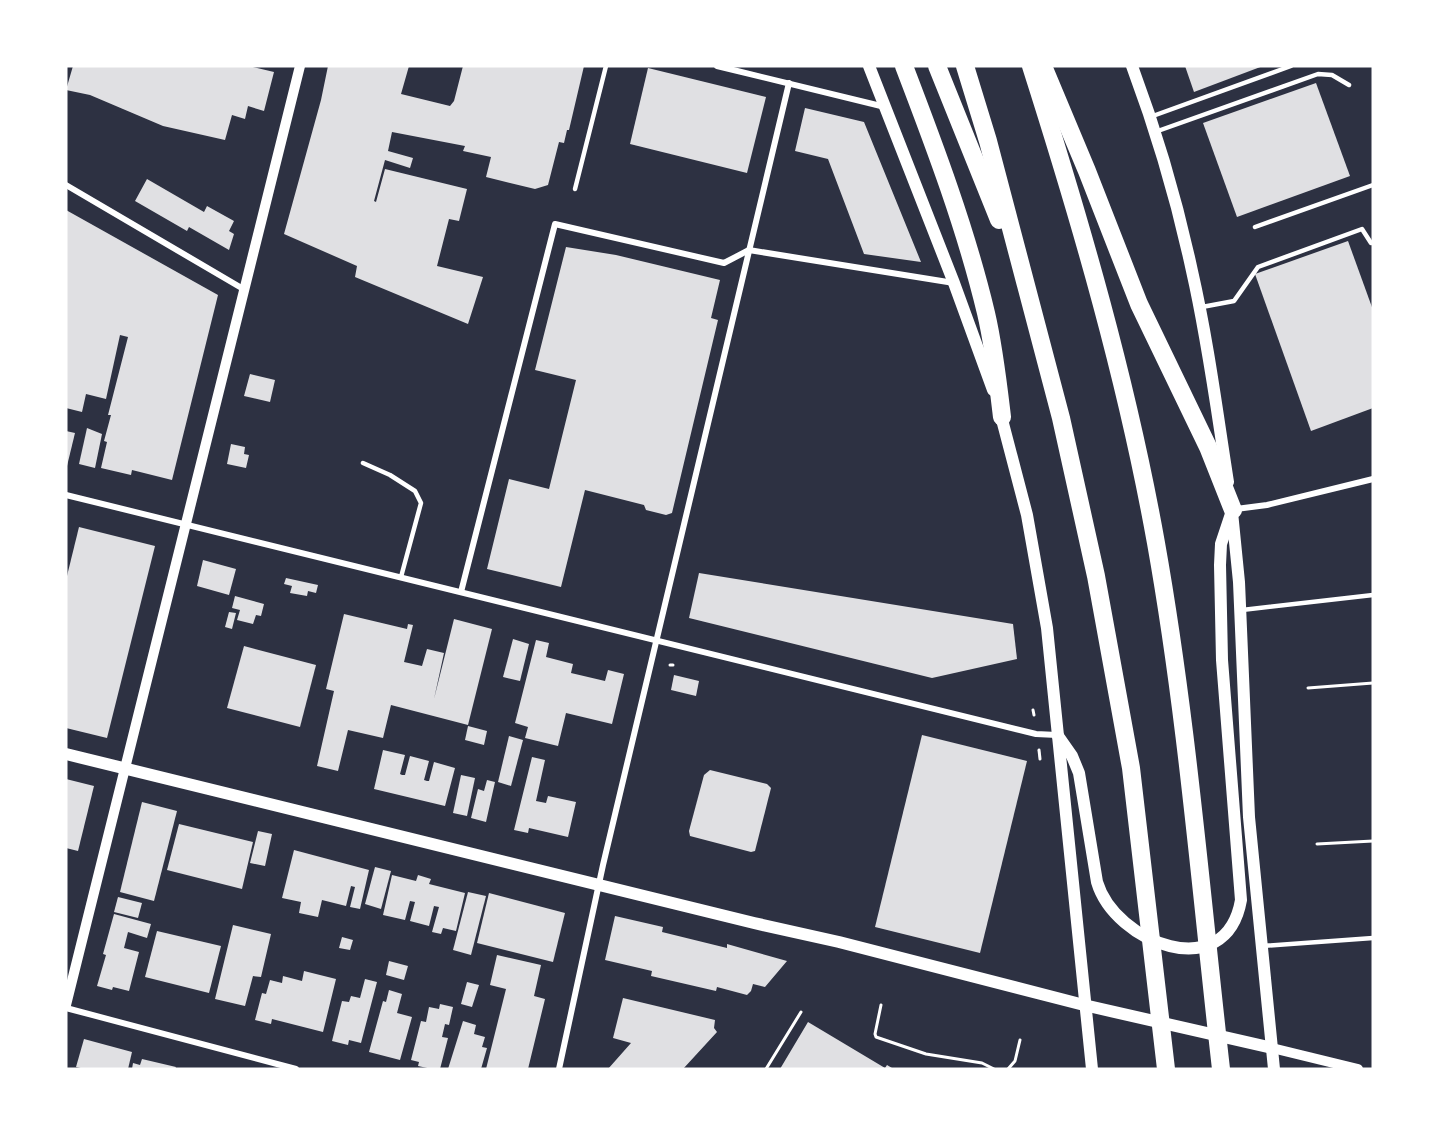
<svg xmlns="http://www.w3.org/2000/svg" width="1439" height="1135" viewBox="0 0 1439 1135" font-family="'Open Sans',sans-serif">
	<style>
		.building { fill: #e0e0e3 }
		.lines { fill: none; stroke-linecap: round; stroke-linejoin: round }
		.path { stroke: #fff; stroke-width: 3 }
		.service { stroke: #fff; stroke-width: 4.5 }
		.minor { stroke: #fff; stroke-width: 6 }
		.tertiary { stroke: #fff; stroke-width: 10 }
		.secondary { stroke: #fff; stroke-width: 12 }
		.motorway { stroke: #fff; stroke-width: 18 }
	</style>
	<rect width="100%" height="100%" fill="#2d3142"/>
	<g class="building">
		<path d="M73,66H249L274,72L264,111L248,106L245,119L232,115L225,140L163,126L90,95L66,90Z"/>
		<path d="M328,66H409L401,94L450,106L454,101L463,66H584L569,130H567L564,143L559,142L548,185L535,189L486,177L491,157L463,151L465,146L392,132L388,151L413,158L410,168L385,160L374,201L376,202L385,169L467,189L459,221L449,219L437,266L483,277L468,324L355,277L357,266L284,234L321,100Z"/>
		<path d="M1185,66H1263L1194,92Z"/>
		<path d="M648,68L766,97L747,173L630,144Z"/>
		<path d="M1316,83L1350,176L1237,217L1203,123Z"/>
		<path d="M805,108L864,122L921,262L864,254L828,159L795,151Z"/>
		<path d="M147,179L204,212L207,206L234,221L229,231L234,234L229,250L189,227L187,231L135,201Z"/>
		<path d="M66,210L218,295L172,480L132,470L131,475L101,468L107,442L104,441L111,415H108L128,337L120,335L106,399L86,394L82,412L66,408Z"/>
		<path d="M1348,241L1373,310V408L1311,431L1255,274Z"/>
		<path d="M566,247L616,255L720,280L711,318L718,320L672,513L666,515L646,510L644,505L585,490L561,587L487,569L509,479L549,489L576,380L535,370Z"/>
		<path d="M250,374L275,380L270,402L244,396Z"/>
		<path d="M87,428L102,434L95,468L79,464Z"/>
		<path d="M66,431L75,433L67,466H66Z"/>
		<path d="M231,444L245,447L244,454L249,455L246,468L227,464Z"/>
		<path d="M79,527L155,546L107,738L66,728V580Z"/>
		<path d="M203,560L236,569L229,595L197,586Z"/>
		<path d="M699,573L1013,624L1017,659L932,678L689,618Z"/>
		<path d="M286,578L318,585L316,593L308,591L307,596L290,593L292,586L284,584Z"/>
		<path d="M235,596L264,604L261,616L256,615L253,624L237,620L240,610L232,608Z"/>
		<path d="M229,612L236,613L232,629L225,627Z"/>
		<path d="M344,614L407,629L408,624L413,625L404,662L422,666L427,649L444,653L434,699L454,619L492,629L468,725L391,705L383,738L348,730L338,771L317,766L334,691L326,689Z"/>
		<path d="M513,639L529,644L520,681L503,677Z"/>
		<path d="M536,640L549,643L546,657L573,664L571,673L605,681L608,670L624,674L612,724L566,713L558,746L525,738L528,727L515,723Z"/>
		<path d="M244,646L316,665L300,727L227,708Z"/>
		<path d="M674,675L699,681L696,696L671,690Z"/>
		<path d="M468,726L487,731L484,745L465,740Z"/>
		<path d="M922,735L1027,761L980,953L875,927Z"/>
		<path d="M509,736L523,740L511,786L498,782Z"/>
		<path d="M383,750L405,755L400,774L402,775H405L410,756L429,761L424,780L427,781H429L434,762L455,768L445,806L374,789Z"/>
		<path d="M532,757L545,760L536,801L546,803L548,796L576,802L568,837L529,828L528,833L514,830Z"/>
		<path d="M710,770L767,784L771,788L755,851L751,852L690,836L689,831L704,775Z"/>
		<path d="M461,775L475,778L467,816L453,813Z"/>
		<path d="M66,779L94,786L78,851L66,848Z"/>
		<path d="M487,780L495,782L486,822L471,818L478,789L484,791Z"/>
		<path d="M142,802L177,811L154,901L120,892Z"/>
		<path d="M179,824L253,842L242,889L167,870Z"/>
		<path d="M258,831L272,834L265,866L250,863Z"/>
		<path d="M294,850L369,870L360,909L350,907L355,887L351,886L346,906L322,900L318,917L299,913L301,902L282,898Z"/>
		<path d="M375,867L391,871L381,909L365,904Z"/>
		<path d="M392,875L416,881L418,875L431,879L429,884L465,893L456,931L443,928L441,934L432,932L439,907L434,906L429,926L410,921L415,902L410,901L405,920L383,915Z"/>
		<path d="M468,892L486,896L471,955L453,950Z"/>
		<path d="M489,893L565,913L553,962L477,943Z"/>
		<path d="M118,897L142,903L138,918L114,912Z"/>
		<path d="M114,914L151,924L147,938L128,932L124,948L139,952L129,991L113,987L112,990L97,986L106,955L103,954Z"/>
		<path d="M615,916L663,927L662,932L727,948V944L787,961L765,987L753,984L751,991L747,995L717,987L716,991L651,976L652,971L605,960Z"/>
		<path d="M233,925L271,934L261,977L253,976L245,1006L215,999Z"/>
		<path d="M157,931L221,946L209,993L145,977Z"/>
		<path d="M342,937L353,940L350,950L339,948Z"/>
		<path d="M497,955L541,965L534,996L545,999L528,1069H486L506,989L490,985Z"/>
		<path d="M389,961L408,966L404,980L386,975Z"/>
		<path d="M304,971L336,979L323,1032L272,1019L271,1024L255,1020L262,993L266,994L270,980L282,983L283,976L302,981Z"/>
		<path d="M365,979L377,982L361,1043L349,1040L348,1045L332,1041L342,1001L349,1002L351,996L360,998Z"/>
		<path d="M467,982L479,985L472,1007L461,1004Z"/>
		<path d="M389,990L402,994L397,1013L412,1017L400,1060L369,1052L383,1001L386,1002Z"/>
		<path d="M623,998L715,1020L714,1028L717,1032L683,1069H608L631,1043L613,1038Z"/>
		<path d="M440,1004L453,1007L449,1025L445,1024L442,1037L448,1038L440,1069H432L418,1066L419,1062L411,1060L421,1021L426,1022L429,1007L439,1009Z"/>
		<path d="M463,1021L476,1025L474,1034L485,1037L482,1047L487,1048L481,1069H448Z"/>
		<path d="M808,1022L885,1068L887,1065L892,1068L891,1069H780Z"/>
		<path d="M84,1039L132,1052L128,1069H85L76,1067Z"/>
		<path d="M142,1059L176,1067L175,1069H132L133,1063L140,1065Z"/>
	</g>
	<g class="lines">
		<g class="path">
			<path d="M670,665H673"/>
			<path d="M1308,688L1373,683"/>
			<path d="M1033,710L1034,715"/>
			<path d="M1039,750L1040,759"/>
			<path d="M1317,844L1373,841"/>
			<path d="M881,1005L875,1034L876,1037L926,1054L982,1063L994,1069"/>
			<path d="M766,1069L801,1012"/>
			<path d="M1008,1069L1015,1061L1020,1040"/>
		</g>
		<g class="service">
			<path d="M1150,117L1291,66"/>
			<path d="M1155,132L1318,74L1332,75L1349,85"/>
			<path d="M575,189L606,66"/>
			<path d="M1255,227L1373,185"/>
			<path d="M1202,307L1234,301L1258,267L1362,229L1371,243"/>
			<path d="M363,463L390,475L415,491L421,503L401,577"/>
			<path d="M1242,610L1373,595"/>
			<path d="M1262,946L1373,938"/>
		</g>
		<g class="minor">
			<path d="M717,66L885,107"/>
			<path d="M66,185L245,290"/>
			<path d="M66,495L1036,734L1057,735"/>
			<path d="M1236,509L1267,505L1373,479"/>
			<path d="M461,592L555,224L724,263L749,250L954,283"/>
			<path d="M66,1008L296,1069"/>
			<path d="M559,1069L603,865L789,83"/>
		</g>
		<g class="tertiary">
			<path d="M66,1005L300,66"/>
			<path d="M1272,1048L1358,1069"/>
		</g>
		<g class="secondary">
			<path d="M869,66L954,283L993,390"/>
			<path d="M1132,66C1157,133 1177,201 1192,271C1208,341 1217,412 1228,482"/>
			<path d="M1000,412L1027,515L1047,628L1092,1069"/>
			<path d="M1231,502L1239,582L1249,817L1274,1069"/>
			<path d="M1058,736L1072,756L1079,773L1097,882C1115,943 1226,986 1241,900L1222,660L1220,565L1221,544L1231,514"/>
			<path d="M66,754L754,923L839,942L1084,1005L1272,1048"/>
		</g>
		<g class="motorway">
			<path d="M904,66C935,147 966,229 986,313C994,347 998,383 1002,417"/>
			<path d="M937,66L999,220"/>
			<path d="M965,66L988,141L1061,418L1096,576L1131,768L1166,1069"/>
			<path d="M1031,66C1081,223 1127,381 1156,543C1187,717 1201,894 1221,1069"/>
			<path d="M1043,66L1087,171L1139,304L1208,447L1233,510"/>
		</g>
	</g>
	<rect width="1439" height="1135" fill="none" stroke="#ffffff" stroke-width="135"/>
</svg>
